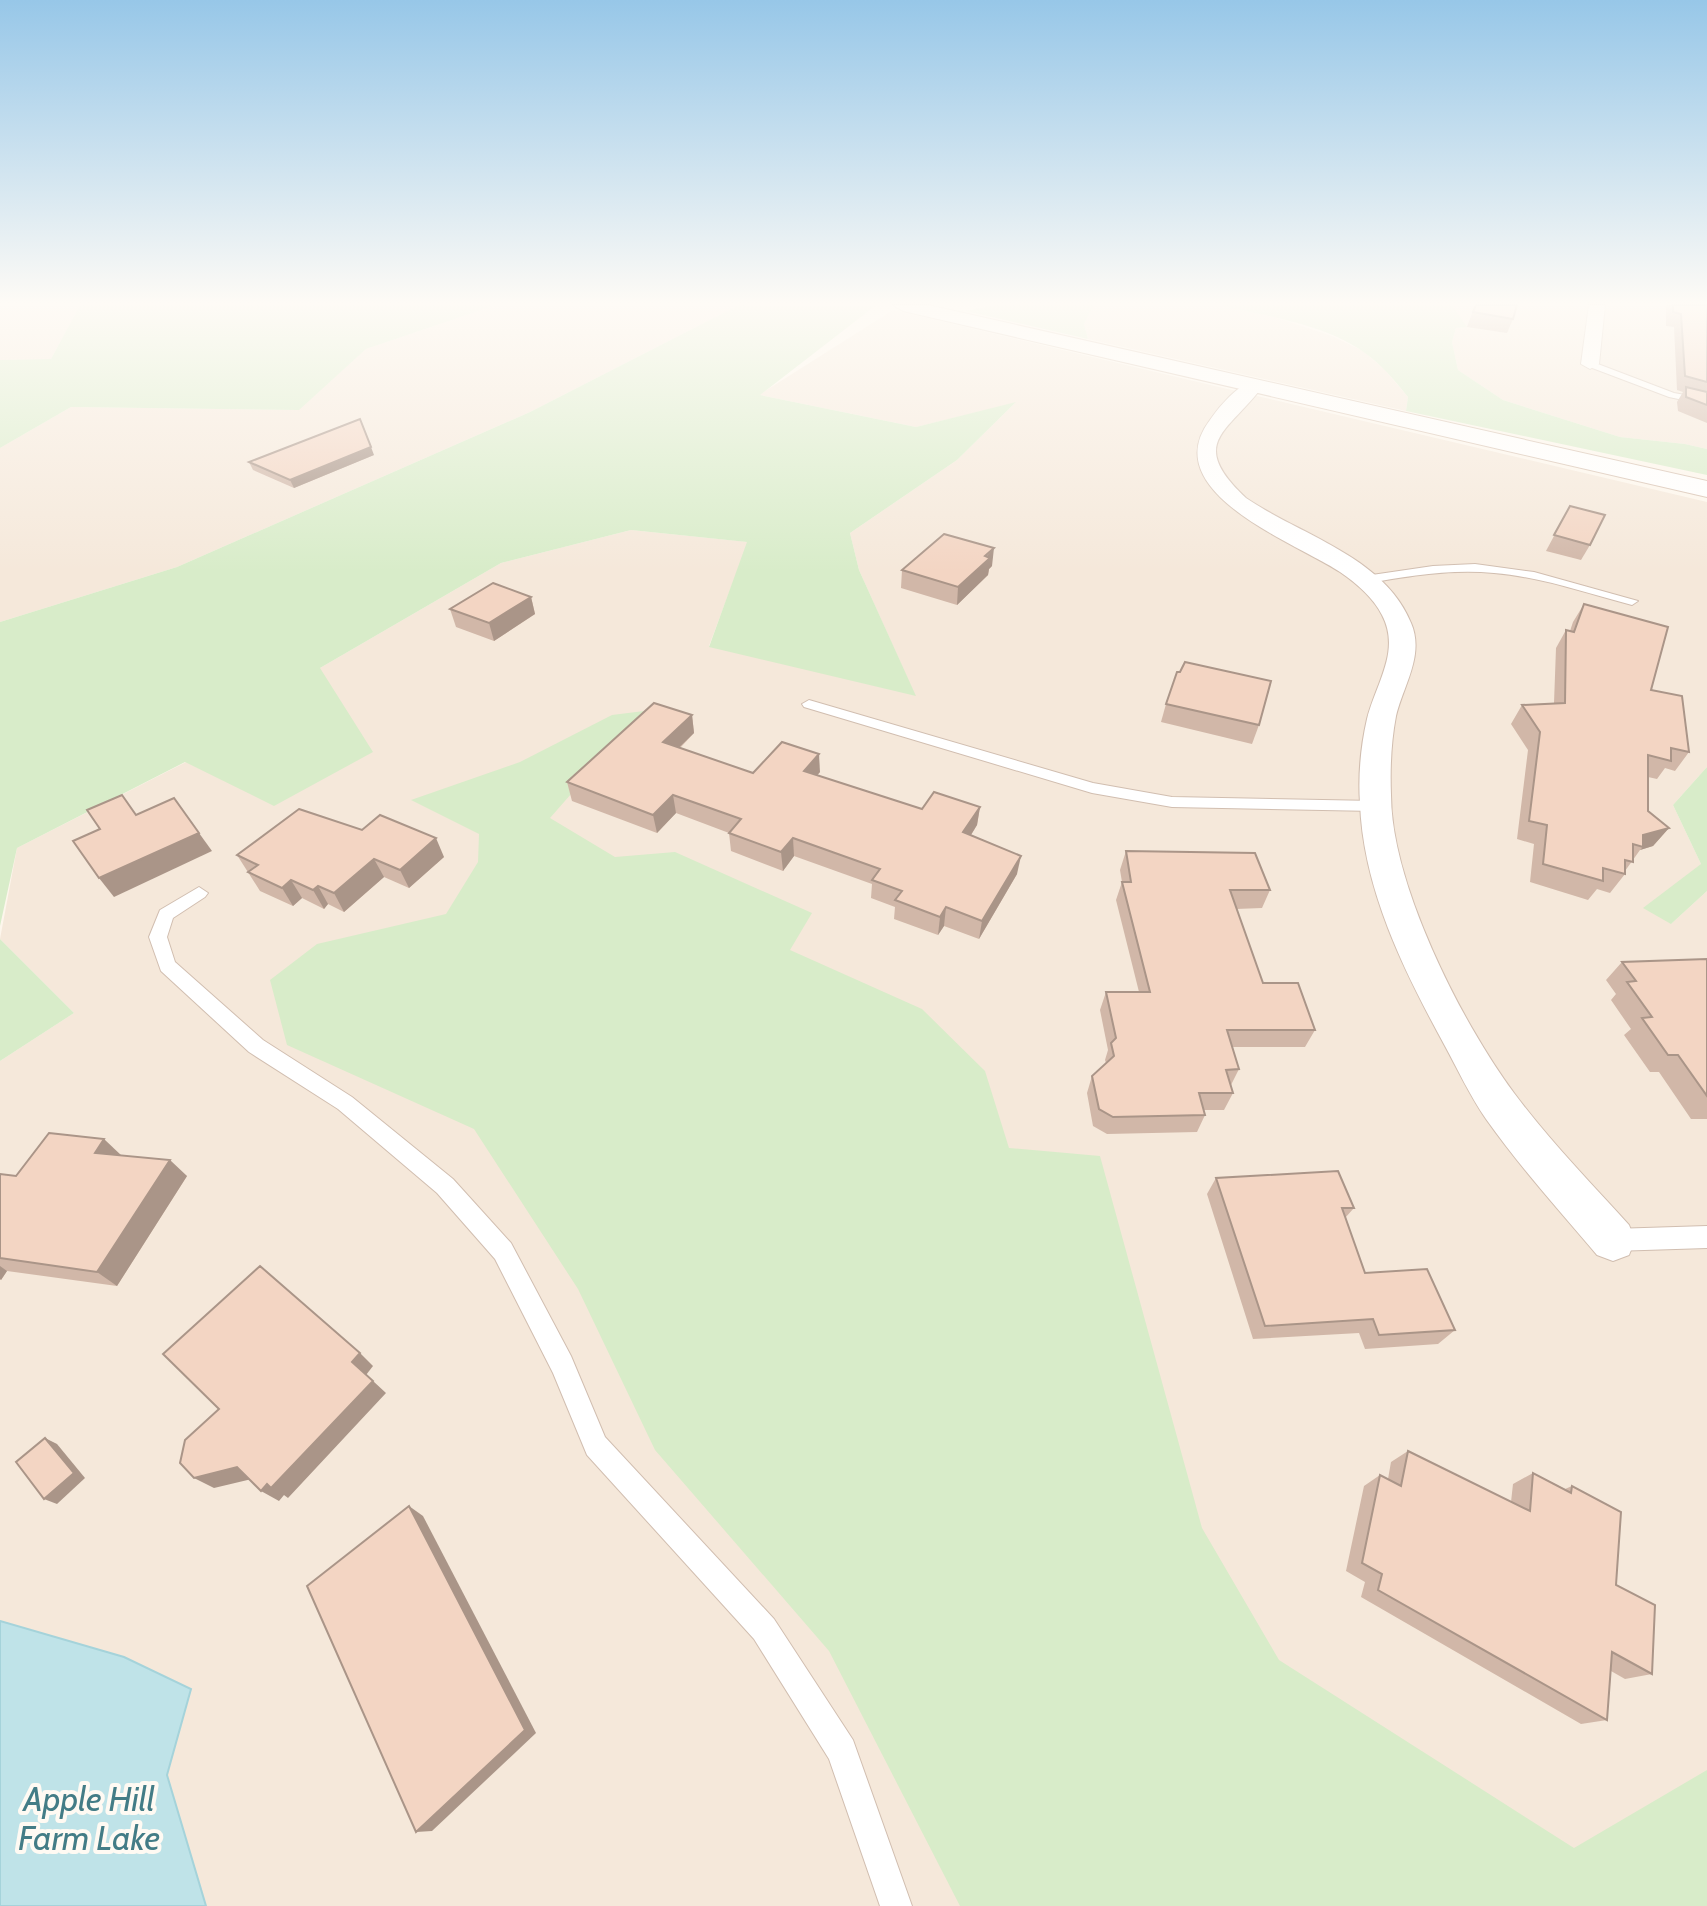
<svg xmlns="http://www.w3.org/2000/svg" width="1707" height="1906" viewBox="0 0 1707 1906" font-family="Cabin,sans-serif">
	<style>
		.residential { fill: #f5e8da }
		.green { fill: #d8ecc9 }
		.water { fill: #bfe3e8; stroke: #a5d3da; stroke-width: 2 }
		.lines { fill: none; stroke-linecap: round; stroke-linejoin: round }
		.lane-casing { stroke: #d1beb0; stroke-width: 2 }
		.street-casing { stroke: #d1beb0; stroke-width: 2 }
		.secondary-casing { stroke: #d6c0b0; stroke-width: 2 }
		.lane { fill: #fff; fill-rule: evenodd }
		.street { fill: #fff; fill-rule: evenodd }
		.secondary { fill: #fff; fill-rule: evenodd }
		.wall { fill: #d1b7a8 }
		.shaded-wall { fill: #aa9588 }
		.building { fill: #f3d5c3; stroke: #aa9588; stroke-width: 2 }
		.labels { text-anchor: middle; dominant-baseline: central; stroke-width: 8; stroke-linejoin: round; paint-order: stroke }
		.near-water-label { font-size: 34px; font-style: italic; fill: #437c86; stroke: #fffaf3 }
	</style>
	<rect width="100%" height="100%" fill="#fdf6ec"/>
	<g class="residential">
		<path d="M0,305H80L51,359L0,360Z"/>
		<path d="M496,305H739L530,412L177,567L0,622V448L71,407L298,410L366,349Z"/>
		<path d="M1094,305H1218L1277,318L1332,336L1363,351L1384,369L1408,397L1406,411L1088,339L1084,324Z"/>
		<path d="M1452,305H1707V449L1685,444L1620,437L1503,400L1458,370L1452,342L1456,328L1466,327Z"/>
		<path d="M893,310L1707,502V767L1673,805L1701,864L1671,924L1707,891V1906H0V1061L74,1013L0,939L17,848L186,762L275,805L320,668L501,563L631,530L748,542L709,646L915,695L859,570L850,533L957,460L1015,403L916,427L759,395Z"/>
	</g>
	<g class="green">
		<path d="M80,305H496L366,349L299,410L71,407L0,448V360L51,359Z"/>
		<path d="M739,305L875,306L760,395L916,427L1016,402L957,460L850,533L859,570L916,696L709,647L747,542L631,530L501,563L320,668L373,752L274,806L185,762L17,848L0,926V622L177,567L530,412Z"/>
		<path d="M995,305H1094L1084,324L1088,339L966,311Z"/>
		<path d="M1218,305H1452L1467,327L1456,328L1452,342L1458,370L1503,400L1620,437L1685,444L1707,449V475L1406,411L1408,397C1395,381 1382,365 1365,353C1325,324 1265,316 1218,305Z"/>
		<path d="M644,711L550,818L615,857L675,852L812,913L790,950L922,1009L985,1071L1009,1148L1100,1156L1202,1528L1279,1660L1574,1848L1707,1770V1906H960L829,1651L655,1450L578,1289L474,1129L287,1045L270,980L317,944L446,914L478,862L479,834L411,800L520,762L612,715Z"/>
		<path d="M1707,767V891L1671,924L1643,908L1701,864L1673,805Z"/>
		<path d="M0,939L74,1013L0,1061Z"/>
	</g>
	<path class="water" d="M0,1621L124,1657L191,1689L167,1775L206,1906H0Z"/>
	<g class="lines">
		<g class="lane-casing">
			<g id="lane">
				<path d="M1590,361L1674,393L1707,399V405L1669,397L1587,366Z"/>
				<path d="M1475,564L1534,572L1638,601L1632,605C1586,593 1541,577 1494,573C1450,569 1407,576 1365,584L1359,580L1365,576L1433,566Z"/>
				<path d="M809,700L1093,783L1172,797L1375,801L1383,806L1375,811L1172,807L1092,793L804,707L802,704Z"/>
				<path d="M199,887L208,893L205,897L173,918L167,937L175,962L263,1040L352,1097L453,1179L511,1243L571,1356L605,1437L774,1619L853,1740L912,1906H880L829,1759L754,1639L587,1455L553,1373L495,1259L437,1193L338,1109L249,1052L161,971L149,937L160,910Z"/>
				<path d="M1707,1226V1248L1613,1251L1605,1247L1602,1240L1605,1233L1613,1229Z"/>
			</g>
		</g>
		<g class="street-casing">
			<g id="street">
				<path d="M1589,305H1605L1599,364L1590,369L1581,364Z"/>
				<path d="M1254,381L1263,386C1229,432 1186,442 1246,498C1300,535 1385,557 1411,623C1425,655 1403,686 1396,716C1391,742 1390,769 1391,795C1391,883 1461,1022 1514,1093C1549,1140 1590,1182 1629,1225L1635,1240L1629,1255L1613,1261L1597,1255C1559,1210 1520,1167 1486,1119C1470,1096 1458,1070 1445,1046C1404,971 1363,889 1360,803C1358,775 1361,745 1367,719C1376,683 1401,651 1382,615C1373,597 1356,583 1340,572C1296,543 1155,492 1210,420C1219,407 1238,384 1254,381Z"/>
			</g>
		</g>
		<g class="secondary-casing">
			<path id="secondary" d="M893,305H928L1707,481V497L903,311Z"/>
		</g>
		<use href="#lane" class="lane"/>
		<use href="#street" class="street"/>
		<use href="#secondary" class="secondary"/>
	</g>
	<g class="wall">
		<path d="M1475,305L1513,319L1507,333L1467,327Z"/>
		<path d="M1666,305H1707V423L1678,411L1677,402L1683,392L1677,390L1674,327L1666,326Z"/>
		<path d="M374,455L294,488L253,470L249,462Z"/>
		<path d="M1570,506L1590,545L1581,560L1546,551Z"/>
		<path d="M992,566L989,569L988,575L957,605L901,588L902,570Z"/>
		<path d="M531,597L535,614L494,641L456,627L450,609Z"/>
		<path d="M1584,604L1651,690L1689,752L1675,771L1665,768L1657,779L1648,777V811L1669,828L1653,846L1640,850L1625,871V874L1610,893L1597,889L1588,900L1530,882L1534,844L1517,839L1528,750L1511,724L1522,705L1554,703L1556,648L1566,630L1570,631L1573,622Z"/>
		<path d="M1166,704L1259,725L1252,744L1161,722Z"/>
		<path d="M692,715L694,733L680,748L753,773L820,772L817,775L922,809L980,807L977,825L971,835L1017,874L979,939L944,926L938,935L894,919L895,907L871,898L872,884L794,856L783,871L731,851L729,833L676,813L657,833L572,801L567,782Z"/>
		<path d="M362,830L444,857L409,888L384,877L344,912L328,904L324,909L302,898L293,906L260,891L237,855Z"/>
		<path d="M1126,851L1270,890L1262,908L1236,909L1263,983L1315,1030L1305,1047H1232L1239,1069L1231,1085L1233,1093L1224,1110H1204L1205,1115L1197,1132L1107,1134L1093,1126L1087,1093L1092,1076L1106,1063L1105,1060L1108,1050L1100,1010L1106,992H1139L1116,900L1122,882L1120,870Z"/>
		<path d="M1707,959V1119H1691L1659,1072H1650L1624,1035L1631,1029L1611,1000L1616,994L1606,980L1622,962Z"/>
		<path d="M122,1155L187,1176L117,1286L7,1271L1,1280L0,1279V1174L16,1176Z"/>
		<path d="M1216,1178L1354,1208L1345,1218L1365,1273L1455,1330L1438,1344L1365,1349L1359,1333L1253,1339L1207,1194Z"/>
		<path d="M1408,1451L1511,1502L1513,1484L1533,1473L1565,1489L1572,1486L1616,1585L1652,1674L1625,1679L1611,1671L1607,1720L1581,1724L1361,1597L1365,1582L1346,1571L1364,1486L1380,1475L1388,1479L1391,1462Z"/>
	</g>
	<g class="shaded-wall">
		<path d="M371,447L374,455L294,488L290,480Z"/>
		<path d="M994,548L992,566L989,569L988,575L957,605L958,587Z"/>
		<path d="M531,597L535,614L494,641L489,623Z"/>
		<path d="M692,715L694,733L666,760L663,742Z"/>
		<path d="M819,754L820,772L805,789L804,771Z"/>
		<path d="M673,795L676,813L657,833L653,815Z"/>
		<path d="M980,807L977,825L961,851L963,832Z"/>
		<path d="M1669,828L1653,846L1640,850L1643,847V835Z"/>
		<path d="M199,833L212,851L114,897L99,878Z"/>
		<path d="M436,838L444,857L409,888L400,870Z"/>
		<path d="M793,838L794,856L783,871L781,852Z"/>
		<path d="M1021,856L1017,874L979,939L982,921Z"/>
		<path d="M374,859L384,877L344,912L334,893Z"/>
		<path d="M291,880L302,898L293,906L282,888Z"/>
		<path d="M318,886L328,904L324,909L313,890Z"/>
		<path d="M946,907L944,926L938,935L940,917Z"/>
		<path d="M104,1139L122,1156L95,1153Z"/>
		<path d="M170,1160L187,1176L117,1286L97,1272Z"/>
		<path d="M0,1266L7,1271L1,1280L0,1279Z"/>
		<path d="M360,1353L373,1366L366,1375L352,1362Z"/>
		<path d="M373,1381L386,1393L288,1498L284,1495L279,1501L261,1491Z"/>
		<path d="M45,1438L57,1444L85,1478L57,1504L44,1499Z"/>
		<path d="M237,1467L256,1478L214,1488L194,1478Z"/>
		<path d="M409,1506L423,1516L536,1733L432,1831L416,1832Z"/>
	</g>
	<g class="building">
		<path d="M1476,305H1517L1513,319L1473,312Z"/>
		<path d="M1673,305H1707V382L1685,376L1681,314L1673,312Z"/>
		<path d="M1686,387L1707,392V405L1686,397Z"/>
		<path d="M360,419L371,447L290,480L249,462Z"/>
		<path d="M1570,506L1605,515L1590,545L1554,535Z"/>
		<path d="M944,534L994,548L985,556L990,558L958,587L902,570Z"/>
		<path d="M493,583L531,597L489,623L450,609Z"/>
		<path d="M1584,604L1668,627L1651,690L1682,696L1689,752L1671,748V761L1648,755V811L1669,828L1643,835V847L1633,844V862L1625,860V874L1603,868V881L1543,864L1547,825L1529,821L1540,732L1522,705L1565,703L1566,630L1574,632Z"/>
		<path d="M1185,662L1271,681L1259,725L1166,704L1177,672H1180Z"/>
		<path d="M654,703L692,715L663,742L753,773L782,742L819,754L804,771L922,809L934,792L980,807L963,832L1021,856L982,921L946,907L940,917L895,900L902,891L872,880L880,869L793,838L781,852L729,833L741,819L673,795L653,815L567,782Z"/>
		<path d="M122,795L136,815L174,798L199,833L99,878L73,841L100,829L87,810Z"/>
		<path d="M299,809L362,830L380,815L436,838L400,870L374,859L334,893L318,886L313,890L291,880L282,888L248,872L258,865L237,855Z"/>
		<path d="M1126,851L1255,853L1270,890H1230L1263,983H1298L1315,1030H1227L1239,1069L1226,1070L1233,1093H1199L1205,1115L1113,1117L1099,1109L1092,1076L1114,1056L1111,1043L1116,1038L1106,992H1150L1122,882H1131Z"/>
		<path d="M1707,959V1096L1678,1055H1668L1642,1018L1652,1017L1627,982L1636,981L1622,962Z"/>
		<path d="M49,1133L104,1139L95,1153L170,1160L97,1272L0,1258V1174L16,1176Z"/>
		<path d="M1338,1171L1354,1208H1342L1365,1273L1427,1269L1455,1330L1379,1335L1373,1319L1265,1326L1216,1178Z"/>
		<path d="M260,1266L360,1353L352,1362L373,1381L271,1488L267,1484L261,1491L237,1467L194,1478L180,1463L185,1440L219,1409L163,1354Z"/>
		<path d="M45,1438L74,1473L44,1499L16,1462Z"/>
		<path d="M1408,1451L1530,1511L1533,1473L1571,1493L1572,1486L1621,1512L1616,1585L1655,1605L1652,1674L1612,1652L1607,1720L1378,1590L1382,1574L1362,1563L1380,1475L1401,1486Z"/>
		<path d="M409,1506L525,1730L416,1832L307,1586Z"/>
	</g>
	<linearGradient id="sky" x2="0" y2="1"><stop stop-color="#97c7e8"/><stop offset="0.53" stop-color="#fefbf6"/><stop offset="1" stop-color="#fefbf6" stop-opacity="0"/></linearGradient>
	<rect width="1707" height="572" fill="url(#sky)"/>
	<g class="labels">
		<g class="near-water-label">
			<text x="89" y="1799">Apple Hill<tspan x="89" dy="39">Farm Lake</tspan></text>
		</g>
	</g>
</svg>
